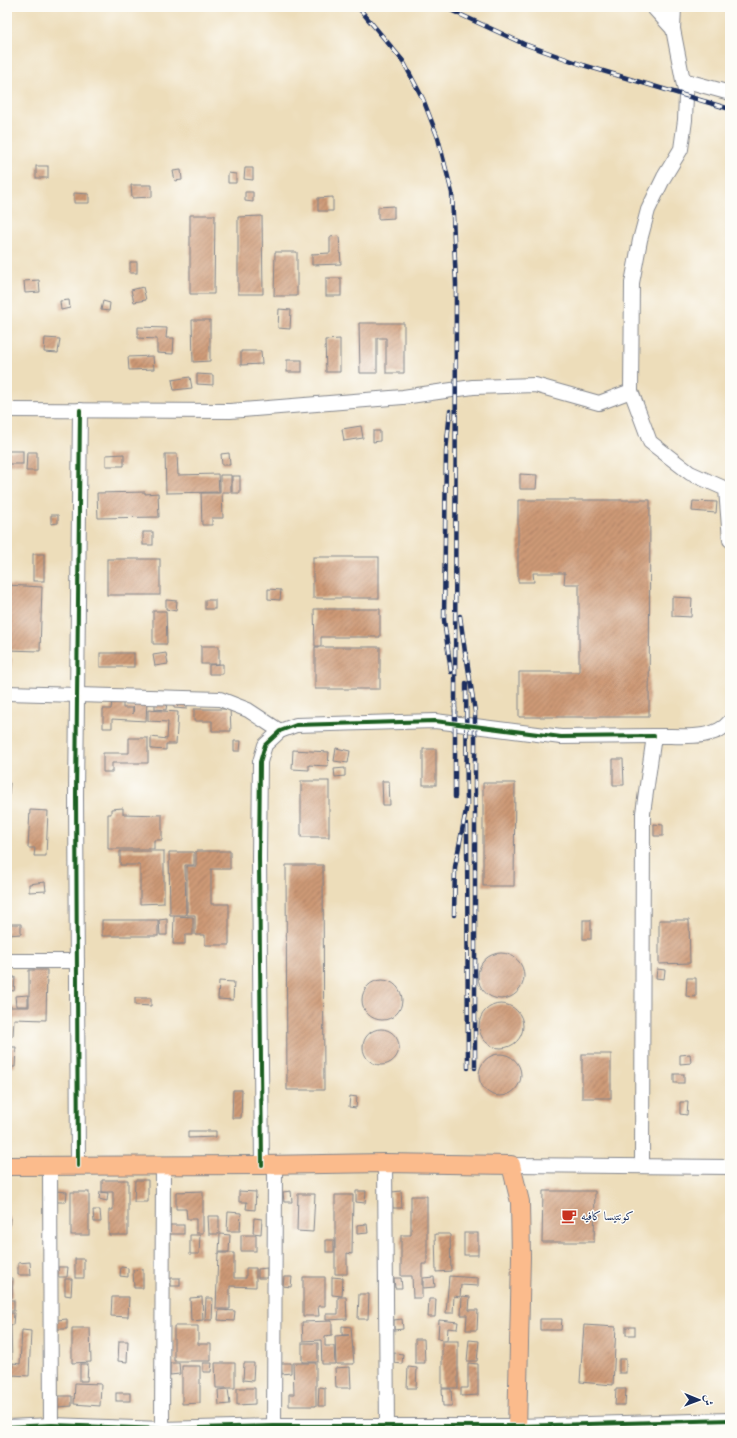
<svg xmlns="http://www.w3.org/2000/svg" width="737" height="1438" viewBox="0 0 737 1438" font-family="'IM FELL Double Pica',Amiri,serif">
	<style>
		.building { fill: url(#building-hatch) }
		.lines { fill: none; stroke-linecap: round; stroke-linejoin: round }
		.minor-casing { stroke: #84868c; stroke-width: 16 }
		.major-casing { stroke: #84868c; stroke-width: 20 }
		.minor { stroke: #fff; stroke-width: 14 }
		.major { stroke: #fbbb8c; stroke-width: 18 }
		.rail-casing { stroke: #1b2f5e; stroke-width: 4.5 }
		.rail { stroke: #fdfcf7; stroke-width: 3; stroke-dasharray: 9; stroke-linecap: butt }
		.cycleway-casing { stroke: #fdfcf7; stroke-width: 6 }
		.cycleway { stroke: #1b5e20; stroke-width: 4 }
		.labels { text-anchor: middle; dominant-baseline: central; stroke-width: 3; stroke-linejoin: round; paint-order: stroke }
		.poi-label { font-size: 12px; fill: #1b2f5e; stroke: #fdfcf7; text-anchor: start }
	</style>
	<defs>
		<pattern id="building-hatch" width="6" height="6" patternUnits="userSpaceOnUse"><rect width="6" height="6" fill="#cd9976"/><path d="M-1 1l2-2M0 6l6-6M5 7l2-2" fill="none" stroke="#a67d64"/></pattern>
	</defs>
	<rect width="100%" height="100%" fill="#fdfcf7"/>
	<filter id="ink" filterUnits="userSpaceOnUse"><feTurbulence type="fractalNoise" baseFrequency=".025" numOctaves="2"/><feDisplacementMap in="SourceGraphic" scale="8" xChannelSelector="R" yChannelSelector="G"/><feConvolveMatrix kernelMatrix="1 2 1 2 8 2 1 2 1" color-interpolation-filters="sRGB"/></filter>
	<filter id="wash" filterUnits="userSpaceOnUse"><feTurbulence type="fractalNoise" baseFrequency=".012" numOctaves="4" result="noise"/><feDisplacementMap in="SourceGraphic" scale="16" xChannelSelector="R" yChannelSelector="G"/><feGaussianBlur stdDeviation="0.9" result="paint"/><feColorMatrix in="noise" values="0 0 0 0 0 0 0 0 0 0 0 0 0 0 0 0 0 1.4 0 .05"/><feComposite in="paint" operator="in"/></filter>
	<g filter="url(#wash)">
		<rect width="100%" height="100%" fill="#edddba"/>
		<g id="blocks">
			<g class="building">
				<rect x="36" y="166" width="12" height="12"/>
				<path d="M245,168H253V180L244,179Z"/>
				<path d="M181,170L182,180L175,181L173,171Z"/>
				<path d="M228,173L236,174V183H228Z"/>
				<path d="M131,185H152V197L132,198Z"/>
				<path d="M245,192H253V202L245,201Z"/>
				<path d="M74,193L89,194V203H74Z"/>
				<path d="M333,197V211H318V198Z"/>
				<path d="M394,206V218L378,219V207Z"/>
				<path d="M190,215H215L214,294H190Z"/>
				<path d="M262,216L263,294H238V217Z"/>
				<path d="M339,236L341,264L312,265V254L330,253V237Z"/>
				<path d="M275,252H297V296H274Z"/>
				<rect x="130" y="262" width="7" height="11"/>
				<rect x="326" y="278" width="15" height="18"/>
				<path d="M39,280L40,292L25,293L24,281Z"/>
				<path d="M143,287L146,300L134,302L131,290Z"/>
				<path d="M69,300L70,308L61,310L60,301Z"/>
				<path d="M103,301L110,303L109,311L101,310Z"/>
				<path d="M279,309L291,310L290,329L278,328Z"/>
				<path d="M192,320H210V361L193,362Z"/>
				<path d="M359,323H404V373H386V338H377V373H360Z"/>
				<path d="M138,327L167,328L166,338H174L173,354L157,353V339L138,338Z"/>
				<path d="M45,338L60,339L58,353L44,352Z"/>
				<path d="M340,339V372H326L325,340Z"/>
				<path d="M241,351H261L262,364L241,365Z"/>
				<path d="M153,356L154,369L129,370L128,357Z"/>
				<rect x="287" y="360" width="15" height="12"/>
				<path d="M197,374L213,375V385L197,384Z"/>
				<path d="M190,377L192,388L174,390L172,380Z"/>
				<path d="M361,426L363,438L344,441L342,429Z"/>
				<path d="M373,431H380V441L373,442Z"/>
				<rect x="7" y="451" width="16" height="13"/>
				<path d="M27,452H37V471H26Z"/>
				<path d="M229,453L230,465H222L221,454Z"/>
				<path d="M124,454V466H106V455Z"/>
				<path d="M165,454H177L178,475L218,474L219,492L166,493Z"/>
				<path d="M520,474L537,475L536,489H520Z"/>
				<path d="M220,475H231V492H222L223,518H212V525H202L201,493H220Z"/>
				<rect x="232" y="476" width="8" height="17"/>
				<path d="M145,492V494L158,493L159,517L98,518L97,493Z"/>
				<path d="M518,500H650L649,717H519V672H579V584H564L565,573H533L534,582H518Z"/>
				<path d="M693,501L717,502L716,513L692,511Z"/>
				<path d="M51,515H58V523L51,524Z"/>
				<rect x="143" y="532" width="10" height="13"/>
				<rect x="33" y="554" width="11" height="27"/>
				<rect x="313" y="557" width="66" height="41"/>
				<rect x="107" y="559" width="53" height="36"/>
				<path d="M7,585L42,587L40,651L7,650Z"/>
				<path d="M268,589L281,590L280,600L268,599Z"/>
				<path d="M672,597L692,598L691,617L672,616Z"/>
				<path d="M166,600L177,601L176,611L166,609Z"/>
				<rect x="205" y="600" width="10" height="9"/>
				<path d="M314,609H380V637H321V646H315Z"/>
				<path d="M153,611H166L167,644H153Z"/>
				<rect x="201" y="646" width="18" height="18"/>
				<rect x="315" y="647" width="65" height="42"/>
				<rect x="100" y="653" width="34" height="14"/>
				<path d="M166,653L168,664L155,666L153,655Z"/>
				<path d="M7,658H12L11,667H7Z"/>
				<path d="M223,664V674H209V665Z"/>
				<path d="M134,699L147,700L146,721L112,719V728H103V709H111L112,700H123V708H133V714Z"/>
				<path d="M174,699L187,700V709L174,708Z"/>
				<path d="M155,702L167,703L166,710L155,709Z"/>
				<path d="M194,709H230L231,731H212V721H194Z"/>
				<path d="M148,710L178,712L176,744H166V750L151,749V737L167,739L168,722L148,721Z"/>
				<path d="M129,738H148V763H112V772H103V753H129Z"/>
				<path d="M234,741H241L240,751H234Z"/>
				<path d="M336,748L350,751L348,763L334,761Z"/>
				<rect x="423" y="749" width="13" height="36"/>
				<path d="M293,750L329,752L328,766L309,765V770L292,769Z"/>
				<path d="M613,759H623L624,785H613Z"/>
				<path d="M345,768V776L335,777L334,769Z"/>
				<rect x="301" y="781" width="28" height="56"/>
				<path d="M382,781H389L390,805H383Z"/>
				<path d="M7,783H10L9,795H7Z"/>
				<path d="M483,783H515L514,886H483Z"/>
				<path d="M123,808V814L162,815V840H154V849H108V814H111V809Z"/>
				<path d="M30,810L48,811L46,856H34L35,848H28Z"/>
				<path d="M654,824L663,825V836H654Z"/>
				<path d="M120,851H164V903L140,904V865H120Z"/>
				<path d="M196,851H230V869H211V904H229V945H205V935H195V915H187V866H196Z"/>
				<path d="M169,852H194V865H185L186,915H170Z"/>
				<path d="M286,865H323L324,1090H287Z"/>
				<path d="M45,882L46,891L29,892V884Z"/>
				<path d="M174,916L193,917V935H185V944H173Z"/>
				<path d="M167,919V935H160L159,920Z"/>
				<rect x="102" y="920" width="56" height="16"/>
				<rect x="583" y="920" width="8" height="19"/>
				<path d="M659,920H689L690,963L659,964Z"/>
				<path d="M7,924H21V934L7,935Z"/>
				<circle cx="501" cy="976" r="23"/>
				<path d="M657,969L665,970L664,979L656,978Z"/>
				<path d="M29,970H47L46,1020L14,1019L13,1036H7V1007H29Z"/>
				<path d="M7,977H15L14,991L7,990Z"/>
				<path d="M687,978H696V997L686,996Z"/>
				<circle cx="382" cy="1000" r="20"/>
				<path d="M219,981L234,982L233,1000L218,999Z"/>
				<path d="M28,995V1006H16L15,996Z"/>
				<path d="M135,998H151V1006L135,1005Z"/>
				<circle cx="501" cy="1026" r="22"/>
				<circle cx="381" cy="1047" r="18"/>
				<path d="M7,1047H16L15,1067H7Z"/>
				<circle cx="500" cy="1075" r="21"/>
				<rect x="582" y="1054" width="29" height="44"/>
				<path d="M690,1054L691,1063L680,1064V1055Z"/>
				<rect x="674" y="1074" width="10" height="9"/>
				<path d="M233,1090H242L241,1118H232Z"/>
				<path d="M350,1096L357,1097L356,1108L349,1107Z"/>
				<path d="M680,1102H688L687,1115L680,1114Z"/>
				<path d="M188,1131H216V1137L188,1138Z"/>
				<path d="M102,1180H128V1235H109V1210H113V1192H102Z"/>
				<path d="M135,1180H148V1202H134Z"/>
				<path d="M56,1191L67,1192L66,1202H56Z"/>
				<path d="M203,1191V1233H196V1219H187L186,1209H176V1192Z"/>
				<path d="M239,1191L256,1192L255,1210L246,1209L247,1202H239Z"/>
				<path d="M291,1191L292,1202H284L283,1192Z"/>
				<path d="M356,1191H366L365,1203L356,1202Z"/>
				<path d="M401,1191L402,1208H393L392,1192Z"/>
				<path d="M543,1191H595L594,1242H542Z"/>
				<rect x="71" y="1192" width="18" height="43"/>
				<path d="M100,1192L108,1193L107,1201L99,1199Z"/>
				<path d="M298,1194H315L313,1232L297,1231Z"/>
				<path d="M335,1195H353L352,1254L347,1253V1274H335Z"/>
				<path d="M411,1196H427V1264H422V1298H413L412,1276H401V1235H411Z"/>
				<path d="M93,1210H100L101,1222H94Z"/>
				<path d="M228,1212L241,1213L240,1231H227Z"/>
				<path d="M7,1216H10L9,1234H7Z"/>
				<path d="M208,1216H219V1234H209Z"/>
				<path d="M254,1218L262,1219L261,1234L253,1233Z"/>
				<path d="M367,1224L368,1233L357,1234V1225Z"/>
				<rect x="170" y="1225" width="14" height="9"/>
				<rect x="464" y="1233" width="14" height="22"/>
				<path d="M220,1234L230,1235L229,1252H219Z"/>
				<path d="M435,1234H450L451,1271L436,1272Z"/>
				<path d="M190,1235H200L199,1254H190Z"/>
				<rect x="241" y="1235" width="15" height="16"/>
				<rect x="326" y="1240" width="8" height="12"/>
				<path d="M218,1253H234V1278H246V1268H256V1287L230,1286V1309H216Z"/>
				<rect x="75" y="1259" width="9" height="19"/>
				<path d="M30,1262L31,1275H18V1263Z"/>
				<path d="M58,1267H68L67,1277H58Z"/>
				<path d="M121,1267L128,1268V1277L120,1276Z"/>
				<path d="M267,1268V1278H258V1269Z"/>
				<path d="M143,1269V1288H134L133,1270Z"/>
				<path d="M449,1276L478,1278V1286L461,1285L460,1297L454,1296L453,1313H446Z"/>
				<path d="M284,1277H292L291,1287L283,1286Z"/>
				<path d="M303,1277H325V1306H318L319,1316H303Z"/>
				<path d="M332,1277L343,1278L342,1296L332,1295Z"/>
				<path d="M434,1277L435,1287L423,1288V1278Z"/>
				<path d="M7,1278H13L12,1298H7Z"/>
				<rect x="171" y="1278" width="9" height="8"/>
				<path d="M394,1278H401L402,1288H395Z"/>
				<path d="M65,1279H72L71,1296L65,1295Z"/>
				<path d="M359,1294H369L368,1319H358Z"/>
				<path d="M462,1296L470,1297L469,1310H478L477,1330H466L467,1315H461Z"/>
				<path d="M112,1297H129L128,1317L111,1316Z"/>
				<path d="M202,1297L203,1320L191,1321L190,1298Z"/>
				<path d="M338,1297H346L347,1319L326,1320V1314H338Z"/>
				<path d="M206,1298H213L212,1320H205Z"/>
				<path d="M429,1299H436L435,1317H428Z"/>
				<rect x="7" y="1300" width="7" height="11"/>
				<path d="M219,1310L235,1311L234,1321L218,1320Z"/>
				<path d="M7,1313H14L13,1325L7,1324Z"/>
				<path d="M67,1319V1329H57V1320Z"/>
				<path d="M402,1319L403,1329L394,1330V1320Z"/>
				<path d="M540,1319H562L561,1330H540Z"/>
				<path d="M439,1320L458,1322L457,1329L448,1328L447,1340L438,1339Z"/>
				<path d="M332,1321V1335L325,1336V1346H334L335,1364H322L321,1340L303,1341L302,1322Z"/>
				<path d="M584,1325L616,1327L613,1385L580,1382Z"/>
				<path d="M7,1326H11L12,1364H7Z"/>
				<path d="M174,1326H198V1344H211V1361H174Z"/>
				<path d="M342,1326L351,1327L354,1364H336L335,1336L349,1335H342Z"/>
				<rect x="626" y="1327" width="9" height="8"/>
				<path d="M72,1328H90L91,1362L72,1363Z"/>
				<path d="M22,1330L31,1331L29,1376L12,1375L13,1363L20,1364Z"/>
				<path d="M415,1339H424L425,1363H415Z"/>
				<path d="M469,1340L479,1341L477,1361H467Z"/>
				<path d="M119,1341H128L127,1362L118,1361Z"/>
				<rect x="442" y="1341" width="16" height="47"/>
				<rect x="302" y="1343" width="16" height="19"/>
				<path d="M394,1353L403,1354L402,1364L394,1363Z"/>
				<rect x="619" y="1359" width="7" height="14"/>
				<path d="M170,1363H179L180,1374L170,1375Z"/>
				<path d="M203,1363H212L211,1372H203Z"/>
				<path d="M215,1363H235V1388H216Z"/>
				<path d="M244,1363H254L253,1381L243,1380Z"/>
				<path d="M281,1363H291V1373L282,1374Z"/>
				<path d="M293,1363H316V1406H289V1394H294Z"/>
				<path d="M468,1363L478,1364V1395L461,1396V1388H468Z"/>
				<path d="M80,1364H88L87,1381H80Z"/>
				<path d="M182,1366H200V1403L182,1404Z"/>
				<path d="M350,1367L351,1388H336L335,1368Z"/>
				<path d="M408,1367L417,1368L416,1388H407Z"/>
				<path d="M75,1383L101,1384L100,1406L74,1404Z"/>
				<path d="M319,1387L325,1388V1406H318Z"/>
				<path d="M237,1388H255V1404L237,1405Z"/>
				<path d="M228,1389L230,1404L219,1405L218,1390Z"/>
				<path d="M442,1389H451L452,1406H443Z"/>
				<path d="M616,1389H626L625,1405H615Z"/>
				<rect x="116" y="1393" width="14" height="8"/>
				<path d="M57,1396H72V1406L57,1407Z"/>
			</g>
		</g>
	</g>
	<g filter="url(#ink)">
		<use href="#blocks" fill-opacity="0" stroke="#84868c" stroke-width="1"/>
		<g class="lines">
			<g class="minor-casing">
				<g id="minor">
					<path d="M653,7L673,29L686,96L685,120L681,149L664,177L648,210L640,240L632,283L631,391L650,442L690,473L726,489L730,540"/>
					<path d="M673,29L674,7"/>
					<path d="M683,80L730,93"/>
					<path d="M7,410L230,411L403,397L473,387L535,385L599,403L631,391"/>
					<path d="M7,693L220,699L248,710L280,731"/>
					<path d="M7,961H77"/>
					<path d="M385,1163L387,1431"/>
					<path d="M262,1165L259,857L260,762L265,745L280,731L296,725L435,721L561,737L654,736"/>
					<path d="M511,1165L730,1167"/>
					<path d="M50,1166L51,1431"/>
					<path d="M78,1166L76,795L80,410"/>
					<path d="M642,1166L643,813L654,736C677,735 714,742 730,721"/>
					<path d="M7,1427L52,1425L162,1429L274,1426H517L730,1420"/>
					<path d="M162,1431L163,1165"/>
					<path d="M274,1431L275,1165"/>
				</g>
			</g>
			<g class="major-casing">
				<path id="major" d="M7,1166L262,1165L385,1163L511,1165L520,1202L521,1257L517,1431"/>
			</g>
			<use href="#minor" class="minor"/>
			<use href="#major" class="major"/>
			<g class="rail-casing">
				<g id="rail">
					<path d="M358,7L403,61L423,99L438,138L452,193L456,284L455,712"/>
					<path d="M444,7L524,44L583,65L730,109"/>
					<path d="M450,411L446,452L444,620L451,672"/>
					<path d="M460,616L466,659"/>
					<path d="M466,654L475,712V1068"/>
					<path d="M455,708V797"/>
					<path d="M467,825L468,1068"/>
					<path d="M454,915L455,867L467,805L466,683"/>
				</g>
			</g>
			<use href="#rail" class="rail"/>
			<g class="cycleway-casing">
				<g id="cycleway">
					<path d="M262,1165L259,857L260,762L265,745L280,731L296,725L435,721L561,737L654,736"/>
					<path d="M78,1166L76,795L80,410"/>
					<path d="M7,1427L52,1425L162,1429L274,1426H517L730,1420"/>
				</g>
			</g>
			<use href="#cycleway" class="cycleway"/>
		</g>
	</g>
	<defs>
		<g id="cafe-bare" transform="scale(1.2)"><path d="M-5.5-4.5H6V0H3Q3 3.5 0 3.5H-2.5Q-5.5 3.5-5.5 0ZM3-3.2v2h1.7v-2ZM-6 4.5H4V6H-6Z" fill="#c8321e" stroke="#fdfcf7" stroke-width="2.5" paint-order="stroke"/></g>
	</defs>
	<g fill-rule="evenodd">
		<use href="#cafe-bare" x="569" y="1216"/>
	</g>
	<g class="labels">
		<g class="poi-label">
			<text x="581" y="1216">كونتيسا كافيه</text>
		</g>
	</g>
	<rect width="737" height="1438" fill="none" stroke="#fdfcf7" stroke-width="24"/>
	<g transform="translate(699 1400) rotate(91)" stroke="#fdfcf7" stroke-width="3" paint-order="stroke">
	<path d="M0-3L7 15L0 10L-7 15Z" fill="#1b2f5e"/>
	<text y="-6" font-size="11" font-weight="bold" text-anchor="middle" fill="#1b2f5e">ش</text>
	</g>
</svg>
